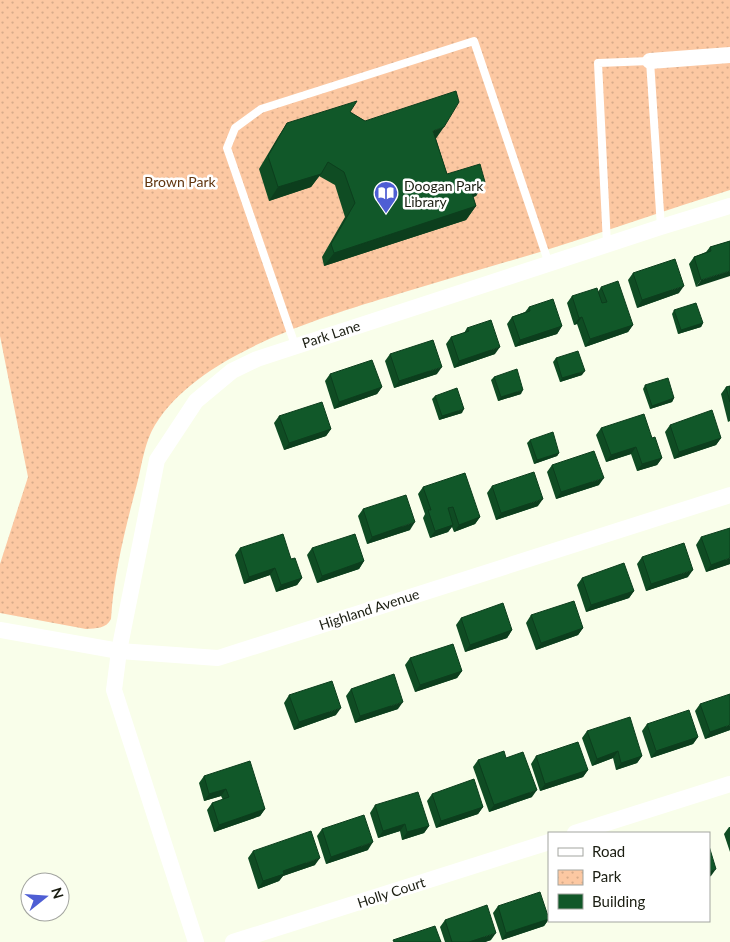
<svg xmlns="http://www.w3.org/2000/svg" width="730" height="942" viewBox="0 0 730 942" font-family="Lato,sans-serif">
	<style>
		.park { fill: url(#park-dots) }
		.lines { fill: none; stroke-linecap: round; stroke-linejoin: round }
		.service { stroke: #fff; stroke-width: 8 }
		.minor { stroke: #fff; stroke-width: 16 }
		.wall { fill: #0f4c23 }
		.shaded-wall { fill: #0c3e1d }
		.building { fill: #115829; stroke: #0c3e1d }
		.labels { text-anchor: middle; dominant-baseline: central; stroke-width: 5; stroke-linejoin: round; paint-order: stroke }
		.park-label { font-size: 14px; fill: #613610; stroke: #fff }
		.poi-label { font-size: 14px; fill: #1a1d11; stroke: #fff; text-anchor: start }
		.street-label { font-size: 14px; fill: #1a1d11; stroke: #fff }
	</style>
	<defs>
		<pattern id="park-dots" width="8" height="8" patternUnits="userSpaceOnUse" patternTransform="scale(1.25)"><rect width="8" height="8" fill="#fcc8a2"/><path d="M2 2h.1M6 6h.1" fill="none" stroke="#d7ab8a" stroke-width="1.8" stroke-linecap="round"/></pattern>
	</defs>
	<rect width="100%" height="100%" fill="#f9feea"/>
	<path class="park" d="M0,0H730V190C666,210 604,232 540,252C496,265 452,278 408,291C329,315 200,351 155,425C145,441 142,463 138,480C126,526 114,572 111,619C106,629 96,628 86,629L0,613V564L28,477L0,336Z"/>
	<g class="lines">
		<g class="service">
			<path d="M607,244L598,63L650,61L661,227"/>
			<path d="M295,345L227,148L235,128L261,109L474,41L549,264"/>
		</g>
		<g class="minor">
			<path d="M650,61L730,55"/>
			<path d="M0,630L119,651L218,658L730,495"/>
			<path d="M575,833L730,784"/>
			<path d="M196,942L114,690L119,651L157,460L196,401L232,371L257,359L661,227L730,206"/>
			<path d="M233,942L549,842"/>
		</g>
	</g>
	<g class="wall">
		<path d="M350,112L365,121L436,139L447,174L485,182L476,196L473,197L476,206L466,220L324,266L322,257L345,217L335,185L319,176L311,187L269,201L259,169L278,137L287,123Z"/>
		<path d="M730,241L696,287L689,264L694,257L706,252L710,247Z"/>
		<path d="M633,273L679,293L637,308L628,280Z"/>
		<path d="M601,287L633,325L628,332L585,347L577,324L574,325L567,303L572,296L598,292Z"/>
		<path d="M529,307L562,326L557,334L515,347L507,324L512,317L525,312Z"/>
		<path d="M674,310L703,323L701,327L678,334L672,314Z"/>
		<path d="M467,328L495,354L454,368L446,344L451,337L464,333Z"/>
		<path d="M390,354L437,374L394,388L385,361Z"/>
		<path d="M556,358L582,375L560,382L553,362Z"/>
		<path d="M330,374L382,387L377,394L334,409L325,381Z"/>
		<path d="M494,377L521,394L498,401L491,380Z"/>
		<path d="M645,385L674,398L672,402L650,409L643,389Z"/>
		<path d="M730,386V421L728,422L721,394L726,387Z"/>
		<path d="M435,396L462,413L439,420L432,399Z"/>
		<path d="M279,416L331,429L326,436L284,450L274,423Z"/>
		<path d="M670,425L721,438L716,445L674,459L665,432Z"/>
		<path d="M601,428L652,438L662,458L657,465L637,471L631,454L606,462L596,435Z"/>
		<path d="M530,440L559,453L557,456L534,464L527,443Z"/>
		<path d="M552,465L599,485L556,499L547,472Z"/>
		<path d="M492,486L538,506L496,520L487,493Z"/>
		<path d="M423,487L480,517L475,524L454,532L452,527L448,532L430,538L423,518L425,514L418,494Z"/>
		<path d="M363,509L410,530L367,544L358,516Z"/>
		<path d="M701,537L730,564L706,572L696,545Z"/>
		<path d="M240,548L291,559L302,578L297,585L276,592L270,575L244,584L235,555Z"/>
		<path d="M312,548L364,561L359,569L317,583L307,555Z"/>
		<path d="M642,557L688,577L646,591L637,564Z"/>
		<path d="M582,578L634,591L629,598L586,612L577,585Z"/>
		<path d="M531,615L583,628L578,635L536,650L526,623Z"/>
		<path d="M461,618L512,630L507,638L465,652L456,625Z"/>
		<path d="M410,658L462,671L457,678L415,692L405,665Z"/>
		<path d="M351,689L398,709L355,723L346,696Z"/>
		<path d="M289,695L336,715L294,730L284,703Z"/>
		<path d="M700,704L730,730L705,739L695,711Z"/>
		<path d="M647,724L698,737L693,744L651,758L642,731Z"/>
		<path d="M587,731L642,756L637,763L616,770L613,758L592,766L582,738Z"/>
		<path d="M536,756L588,770L583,777L540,791L531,764Z"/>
		<path d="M506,758L532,797L489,812L473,767L478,760Z"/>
		<path d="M204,776L265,809L260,816L214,832L207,810L212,803L223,800L221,796L204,801L199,783Z"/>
		<path d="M432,794L483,807L478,814L436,828L427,801Z"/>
		<path d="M375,805L429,826L424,833L402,840L400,831L378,838L370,813Z"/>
		<path d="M729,827H730V852L724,834Z"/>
		<path d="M322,829L368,850L326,864L317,836Z"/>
		<path d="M253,851L315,865L283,876L279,881L258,889L248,858Z"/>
		<path d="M498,906L549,919L544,926L502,940L493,913Z"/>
		<path d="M445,920L491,940L485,942H445L440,927Z"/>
	</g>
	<g class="shaded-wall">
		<path d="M444,127L435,140L433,131Z"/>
		<path d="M321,174L311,187L269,201L278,187Z"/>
		<path d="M485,182L476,196L460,201L470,187Z"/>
		<path d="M476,206L466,220L324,266L334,253Z"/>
		<path d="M730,271V276L696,287L701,280Z"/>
		<path d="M684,286L679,293L637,308L642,300Z"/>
		<path d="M582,317L577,324L574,325L579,318Z"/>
		<path d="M703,323L701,327L678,334L681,330Z"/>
		<path d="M633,325L628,332L585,347L590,339Z"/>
		<path d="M562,326L557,334L515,347L520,340Z"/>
		<path d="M500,347L495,354L454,368L459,361Z"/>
		<path d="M442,367L437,374L394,388L399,381Z"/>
		<path d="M585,371L582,375L560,382L562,378Z"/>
		<path d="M382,387L377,394L334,409L339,402Z"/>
		<path d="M523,390L521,394L498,401L501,397Z"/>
		<path d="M674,398L672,402L650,409L652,406Z"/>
		<path d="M464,409L462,413L439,420L442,416Z"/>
		<path d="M331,429L326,436L284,450L289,443Z"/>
		<path d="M721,438L716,445L674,459L679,452Z"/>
		<path d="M636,447L631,454L606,462L611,455Z"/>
		<path d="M559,453L557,456L534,464L537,460Z"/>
		<path d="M662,458L657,465L637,471L642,464Z"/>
		<path d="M604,478L599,485L556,499L561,492Z"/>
		<path d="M543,499L538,506L496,520L501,513Z"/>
		<path d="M480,517L475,524L454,532L459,525Z"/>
		<path d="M415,522L410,530L367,544L372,537Z"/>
		<path d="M453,525L448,532L430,538L435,531Z"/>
		<path d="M730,558V564L706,572L711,565Z"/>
		<path d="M364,561L359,569L317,583L322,576Z"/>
		<path d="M275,568L270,575L244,584L249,577Z"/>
		<path d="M693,570L688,577L646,591L651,584Z"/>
		<path d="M302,578L297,585L276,592L281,585Z"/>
		<path d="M634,591L629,598L586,612L591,605Z"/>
		<path d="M583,628L578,635L536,650L541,643Z"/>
		<path d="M512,630L507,638L465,652L470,645Z"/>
		<path d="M462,671L457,678L415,692L420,685Z"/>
		<path d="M403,702L398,709L355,723L360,716Z"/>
		<path d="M341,708L336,715L294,730L299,722Z"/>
		<path d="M730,725V730L705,739L710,732Z"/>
		<path d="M698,737L693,744L651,758L656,751Z"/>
		<path d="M618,751L613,758L592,766L597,759Z"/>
		<path d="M642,756L637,763L616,770L621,763Z"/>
		<path d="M588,770L583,777L540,791L545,784Z"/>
		<path d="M226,789L221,796L204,801L209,794Z"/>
		<path d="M537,790L532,797L489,812L494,805Z"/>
		<path d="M483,807L478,814L436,828L441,821Z"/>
		<path d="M265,809L260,816L214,832L219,825Z"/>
		<path d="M405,824L400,831L378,838L383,831Z"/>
		<path d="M429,826L424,833L402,840L407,832Z"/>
		<path d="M373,842L368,850L326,864L331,857Z"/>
		<path d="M320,858L315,865L283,876L279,881L258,889L263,881L283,871Z"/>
		<path d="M716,869L711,876L709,877V872Z"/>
		<path d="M549,919L544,926L502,940L506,933Z"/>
		<path d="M496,933L491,940L485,942H469Z"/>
	</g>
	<g class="building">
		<path d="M456,91L459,102L444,127L433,131L447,174L480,164L485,182L470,187L476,206L334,253L331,244L355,203L344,172L328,162L321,174L278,187L268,156L287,123L357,101L350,112L365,121Z"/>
		<path d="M730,241V271L701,280L694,257L711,251L710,247Z"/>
		<path d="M675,259L684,286L642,300L633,273Z"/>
		<path d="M618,281L633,325L590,339L582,317L579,318L572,296L597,288L602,303L607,302L601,287Z"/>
		<path d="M553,299L562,326L520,340L512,317L530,311L529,307Z"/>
		<path d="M696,303L703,323L681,330L674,310Z"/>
		<path d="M491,320L500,347L459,361L451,337L469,331L467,328Z"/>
		<path d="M433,340L442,367L399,381L390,354Z"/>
		<path d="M578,351L585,371L562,378L556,358Z"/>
		<path d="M372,360L382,387L339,402L330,374Z"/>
		<path d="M517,369L523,390L501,397L494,377Z"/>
		<path d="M668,378L674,398L652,406L645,385Z"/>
		<path d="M730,386V402L726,387Z"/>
		<path d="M457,388L464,409L442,416L435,396Z"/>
		<path d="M322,402L331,429L289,443L279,416Z"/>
		<path d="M712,410L721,438L679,452L670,425Z"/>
		<path d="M644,414L652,438L655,437L662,458L642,464L636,447L611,455L601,428Z"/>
		<path d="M553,432L559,453L537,460L530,440Z"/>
		<path d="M594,451L604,478L561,492L552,465Z"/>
		<path d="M534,472L543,499L501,513L492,486Z"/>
		<path d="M465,473L480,517L459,525L453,507L448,508L453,525L435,531L428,510H431L423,487Z"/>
		<path d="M406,495L415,522L372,537L363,509Z"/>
		<path d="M730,528V558L711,565L701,537Z"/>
		<path d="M283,534L291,559L295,558L302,578L281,585L275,568L249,577L240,548Z"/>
		<path d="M355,534L364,561L322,576L312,548Z"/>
		<path d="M684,543L693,570L651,584L642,557Z"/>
		<path d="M624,563L634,591L591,605L582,578Z"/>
		<path d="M574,601L583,628L541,643L531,615Z"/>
		<path d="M503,603L512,630L470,645L461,618Z"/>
		<path d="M453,644L462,671L420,685L410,658Z"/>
		<path d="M394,674L403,702L360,716L351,689Z"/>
		<path d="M332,681L341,708L299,722L289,695Z"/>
		<path d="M730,694V725L710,732L700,704Z"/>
		<path d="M689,710L698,737L656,751L647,724Z"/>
		<path d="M630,717L642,756L621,763L618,751L597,759L587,731Z"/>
		<path d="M578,742L588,770L545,784L536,756Z"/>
		<path d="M504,751L506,758L523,752L537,790L494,805L478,760Z"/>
		<path d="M250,761L265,809L219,825L212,803L229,797L226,789L209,794L204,776Z"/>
		<path d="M474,779L483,807L441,821L432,794Z"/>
		<path d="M418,792L429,826L407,832L405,824L383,831L375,805Z"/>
		<path d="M364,815L373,842L331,857L322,829Z"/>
		<path d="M311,831L320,858L283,871L284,874L263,881L253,851Z"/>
		<path d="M709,846L716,869L709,872Z"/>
		<path d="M540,892L549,919L506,933L498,906Z"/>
		<path d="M487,905L496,933L469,942H452L445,920Z"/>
		<path d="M435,926L441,942H394L393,940Z"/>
	</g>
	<defs>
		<g id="library-pin" transform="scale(1.25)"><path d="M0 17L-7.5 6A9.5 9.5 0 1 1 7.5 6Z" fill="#4e5ed4" stroke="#fff"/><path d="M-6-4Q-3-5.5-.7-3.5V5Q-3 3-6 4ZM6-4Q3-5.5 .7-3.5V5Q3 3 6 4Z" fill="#fff"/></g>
	</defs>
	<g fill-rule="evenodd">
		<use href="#library-pin" x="386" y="193"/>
	</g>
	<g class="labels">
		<g class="park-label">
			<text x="180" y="181">Brown Park</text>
		</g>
		<g class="poi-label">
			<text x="404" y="185">Doogan Park<tspan x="404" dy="16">Library</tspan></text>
		</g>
		<g class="street-label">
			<text transform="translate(331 334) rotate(-18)">Park Lane</text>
			<text transform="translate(369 609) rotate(-18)">Highland Avenue</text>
			<text transform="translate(391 892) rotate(-18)">Holly Court</text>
		</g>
	</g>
	<rect x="548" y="832" width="162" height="90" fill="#ffffff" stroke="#a3a5a0"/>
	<rect x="558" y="848" width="25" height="8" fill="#ffffff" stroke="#a3a5a0"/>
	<text x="592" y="857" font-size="15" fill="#1a1d11">Road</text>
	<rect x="558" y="870" width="25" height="15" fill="url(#park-dots)" stroke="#a3a5a0"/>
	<text x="592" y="882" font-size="15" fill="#1a1d11">Park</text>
	<rect x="558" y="894" width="25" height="15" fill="#115829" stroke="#a3a5a0"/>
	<text x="592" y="907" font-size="15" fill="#1a1d11">Building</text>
	<g transform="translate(45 897) rotate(73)"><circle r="24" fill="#ffffff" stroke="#a3a5a0"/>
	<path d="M0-4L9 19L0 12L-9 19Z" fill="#4e5ed4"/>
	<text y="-8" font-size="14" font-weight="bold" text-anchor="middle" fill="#1a1d11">N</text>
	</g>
</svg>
